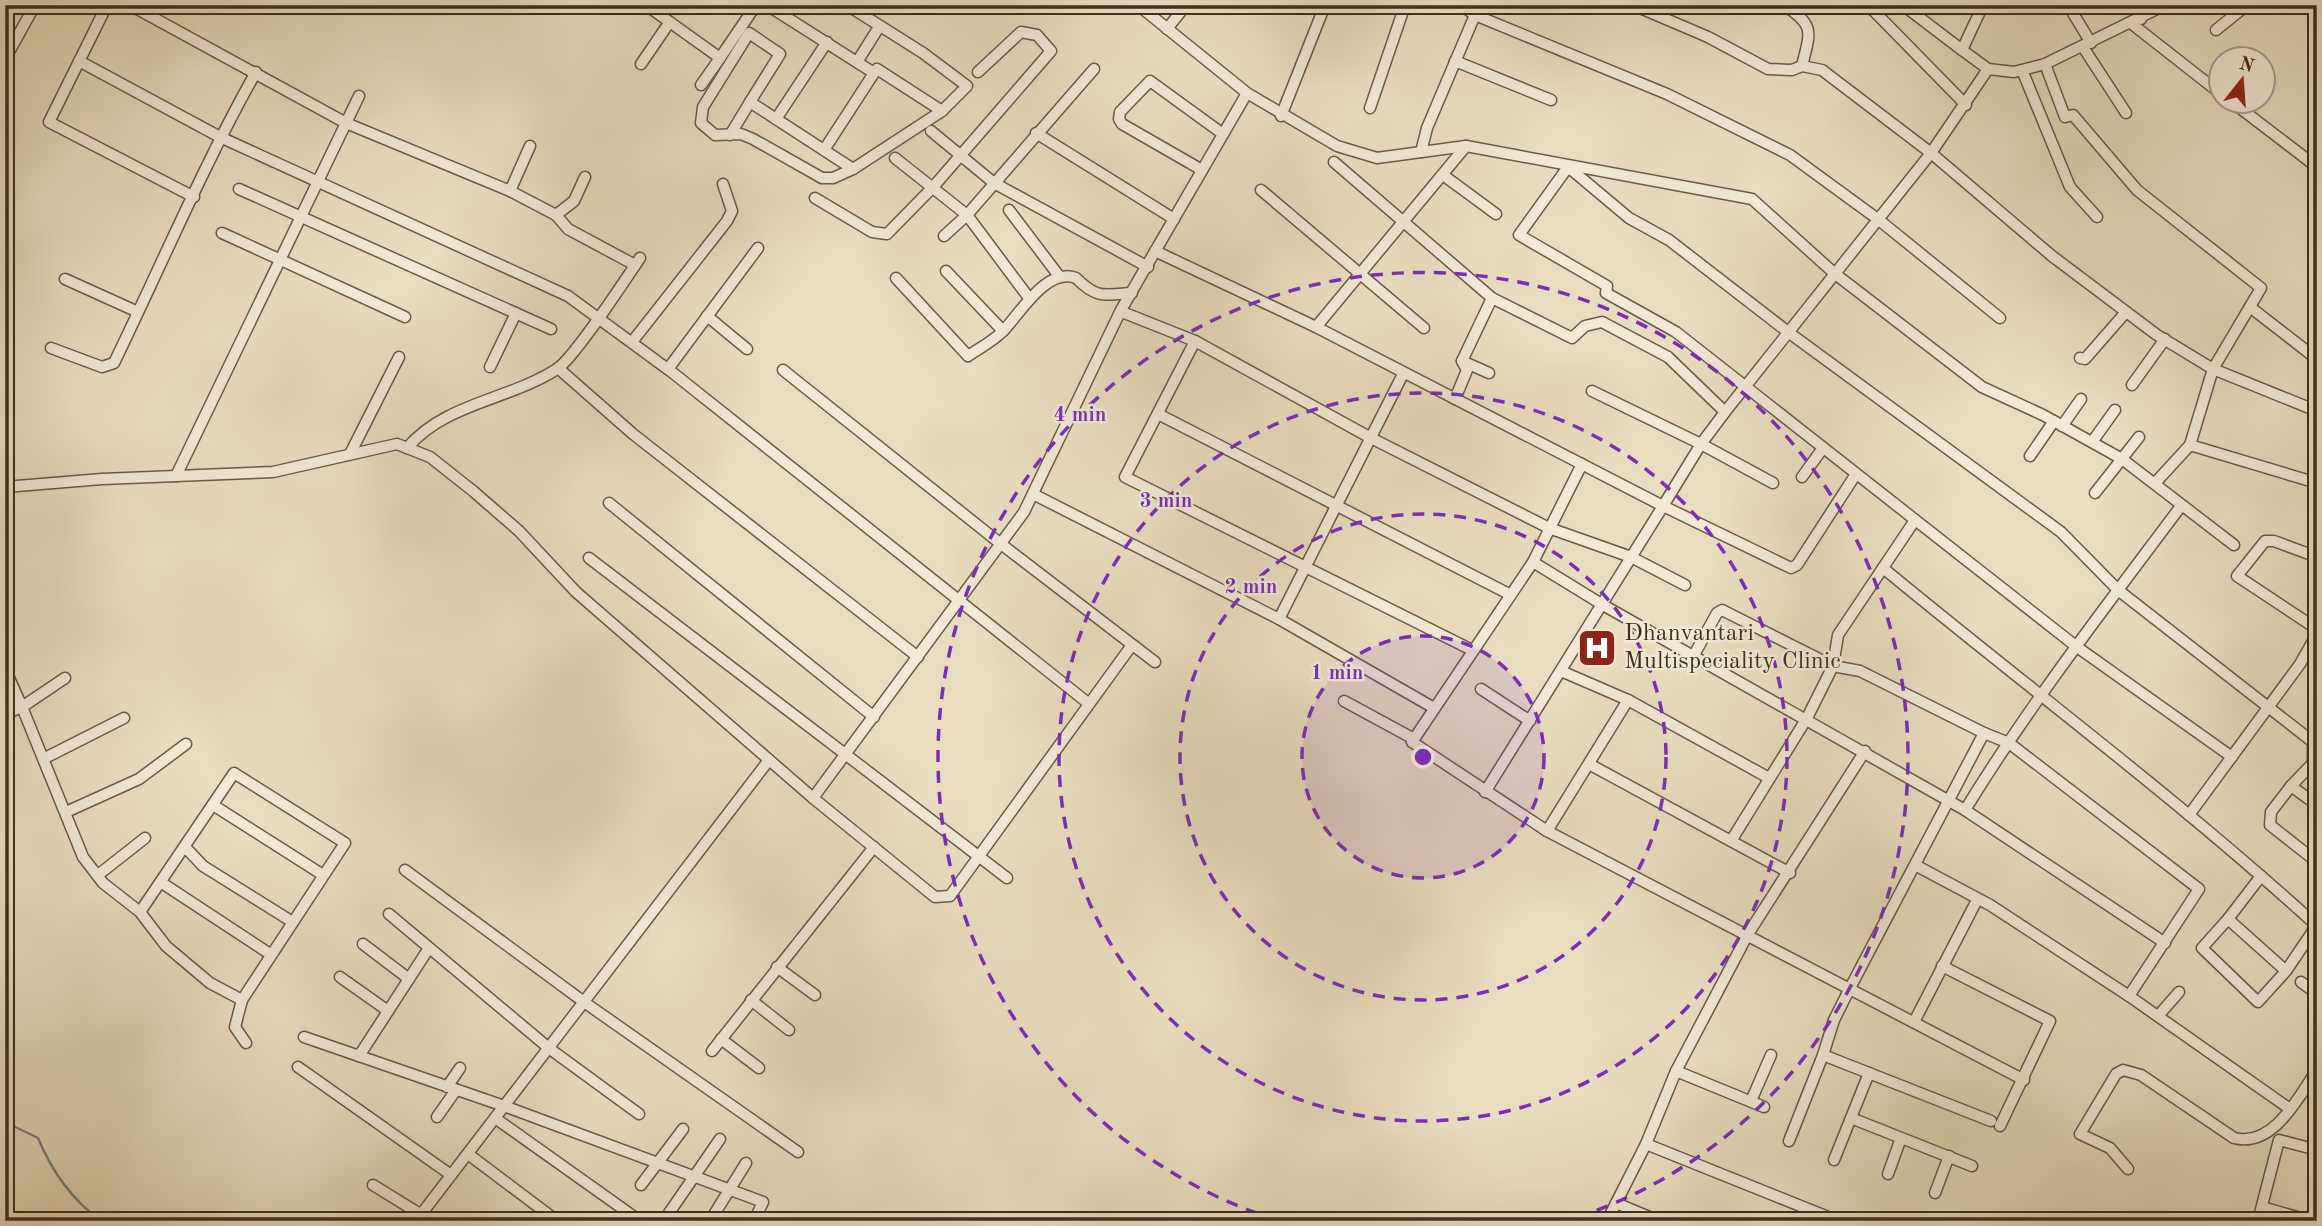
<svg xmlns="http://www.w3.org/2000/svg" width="2322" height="1226" viewBox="0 0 2322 1226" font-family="'Old Standard TT',serif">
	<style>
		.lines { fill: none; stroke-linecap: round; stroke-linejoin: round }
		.stream { stroke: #74837b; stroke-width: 2.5 }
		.minor-casing { stroke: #695a48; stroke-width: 13 }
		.minor { stroke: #f1e9d5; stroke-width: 10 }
		.ring { fill: none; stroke: #7b2cbf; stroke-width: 3.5; stroke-dasharray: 12 9 }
		.labels { text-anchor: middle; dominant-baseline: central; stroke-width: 5; stroke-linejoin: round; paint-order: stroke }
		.poi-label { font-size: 24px; fill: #3e2e21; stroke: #f1e9d5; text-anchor: start }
		.centre { fill: #7b2cbf; stroke: #f1e9d5; stroke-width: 3.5 }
		.ring-label { font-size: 21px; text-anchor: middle; font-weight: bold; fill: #7b2cbf; stroke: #f1e9d5; stroke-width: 5; stroke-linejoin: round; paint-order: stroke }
	</style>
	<rect width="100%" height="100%" fill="#e9ddbf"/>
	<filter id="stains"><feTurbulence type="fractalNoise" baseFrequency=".00286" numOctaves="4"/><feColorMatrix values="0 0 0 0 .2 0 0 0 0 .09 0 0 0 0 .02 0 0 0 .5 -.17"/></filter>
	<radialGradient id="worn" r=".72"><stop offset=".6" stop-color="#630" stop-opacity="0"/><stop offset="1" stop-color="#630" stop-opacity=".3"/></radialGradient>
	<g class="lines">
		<path class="stream" d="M5,1122L38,1138C52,1172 71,1199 101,1221"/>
		<g class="minor-casing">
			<g id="minor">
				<path d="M107,5L49,122L194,197"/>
				<path d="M130,5L346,123L176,476"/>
				<path d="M646,5L720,58L756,5"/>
				<path d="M767,5L874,73L877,69L942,111"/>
				<path d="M1138,5L1247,93L1337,146L1377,158L1466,146L1752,199L1834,273L1982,387L2043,415L2122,459L2234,545"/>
				<path d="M1461,5L1475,15L1667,94L1790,155L1879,220L2000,318"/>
				<path d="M1633,5L1708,37L1768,69L1792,70L1802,66L1822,70L1931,153L2052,256L2157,335L2213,369L2317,411"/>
				<path d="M1784,5C1816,26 1810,32 1802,66"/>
				<path d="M1868,5L1966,105"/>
				<path d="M1903,5L1962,50"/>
				<path d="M1983,5L1962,50L1988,69"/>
				<path d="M2068,5L2091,43"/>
				<path d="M2133,5L2141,19"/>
				<path d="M2132,24L2220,93"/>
				<path d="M1167,29L1186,5"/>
				<path d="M2216,30L2247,5"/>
				<path d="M2083,47L2126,113"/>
				<path d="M5,59L35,5"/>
				<path d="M79,61L220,137L568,296L673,373L1088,703"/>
				<path d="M1455,61L1551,100"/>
				<path d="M857,62L879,27"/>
				<path d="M641,64L669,23"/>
				<path d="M2045,64L2065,117L2073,115L2137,190L2261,288L2213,369L2190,445L2156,482"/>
				<path d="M2022,70L2070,187L2097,217"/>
				<path d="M701,85L720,58"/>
				<path d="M359,96L346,123L510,191L556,215L574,201L585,177"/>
				<path d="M750,102L780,54L749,33L703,107L701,123L715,135L741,134L753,139L822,178H833L853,169"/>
				<path d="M2232,102L2317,167"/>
				<path d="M1370,108L1405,5"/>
				<path d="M1281,116L1325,5"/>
				<path d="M776,119L853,169L942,111L967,86L923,53L847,5"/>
				<path d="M931,131L994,183L1148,267"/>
				<path d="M1036,133L1174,219"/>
				<path d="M730,135L750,102L776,119L827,42"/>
				<path d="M824,150L874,73"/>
				<path d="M1421,152L1427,128L1475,15"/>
				<path d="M895,158L967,215L1029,298"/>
				<path d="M1334,162L1492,298L1572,338L1585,326L1602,322L1668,357L1725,412L1931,153L1988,69L2014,72L2045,64L2165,5"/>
				<path d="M1567,166L1629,218L1669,240L1788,332L2061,532L2118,590L2313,742V763L2317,765"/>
				<path d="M1568,167L1519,235L1607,286L1606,293L1676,332L2077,647L2232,757"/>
				<path d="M1202,170L1122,124L1119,119L1120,112L1150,81L1223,134"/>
				<path d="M1443,175L1496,214"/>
				<path d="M239,189L551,329"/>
				<path d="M1261,190L1424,328"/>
				<path d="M510,191L530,146"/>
				<path d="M815,198L872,232L887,234L934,186L1051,51L1037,35L1021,32L978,72"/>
				<path d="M1009,210L1059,276"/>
				<path d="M556,215L568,229L635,265"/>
				<path d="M222,233L405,317"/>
				<path d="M944,236L967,215L1094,69"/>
				<path d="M1155,251L1316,327L1663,506L1701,444L1592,391"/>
				<path d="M946,271L1003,331"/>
				<path d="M896,278L968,356C980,348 995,340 1004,330C1021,312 1047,267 1076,278C1097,299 1104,295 1132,293"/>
				<path d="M65,279L138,312"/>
				<path d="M2250,307L2317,359"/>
				<path d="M1122,312L1195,341L1371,438L1549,528L1631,557L1685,585"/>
				<path d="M707,316L747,349"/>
				<path d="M1316,327L1466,146"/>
				<path d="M1195,341L1125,477L1472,650"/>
				<path d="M632,342L727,221L732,211L723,184"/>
				<path d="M51,348L102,367L114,363C161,266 203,166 256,72"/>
				<path d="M2080,358L2085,359L2126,312"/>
				<path d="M1462,361L1489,373"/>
				<path d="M490,367L516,313"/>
				<path d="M558,368L633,434L918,657"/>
				<path d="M668,369L758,248"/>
				<path d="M783,370L1001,544L1155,662"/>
				<path d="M1403,374L1279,619L1434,708"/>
				<path d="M2132,385L2165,339"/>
				<path d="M1455,399L1467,370L1462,361L1492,298"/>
				<path d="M1725,412L1701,444L1773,483"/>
				<path d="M1158,414L1509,594"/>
				<path d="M2062,426L2081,399"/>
				<path d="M2092,442L2115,410"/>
				<path d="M2190,445L2317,483"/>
				<path d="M407,448C445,403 509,400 557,369C575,357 625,280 640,258"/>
				<path d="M350,454L399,357"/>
				<path d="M2030,456L2054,421"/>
				<path d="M1582,464L1533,562L1412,742L1547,831L2024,1080"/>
				<path d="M1802,477L1823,448"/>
				<path d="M5,487L102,479L273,472L397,444L430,457L473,491L519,531L576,592L813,798L1024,512L1121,310L1247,93"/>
				<path d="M2095,493L2139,437"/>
				<path d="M1033,494L1279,619"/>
				<path d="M609,503L874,717"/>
				<path d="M1915,520L1838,635L1833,666L1860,671L1984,733L1850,988L1834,1020L1823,1055L1991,1121"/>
				<path d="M2317,557L2274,541H2265L2237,576L2317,629"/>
				<path d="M589,558L1007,878"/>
				<path d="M1533,562L1603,605L1965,810L2165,943"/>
				<path d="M1883,568C2027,687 2178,799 2316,925"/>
				<path d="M1694,655L1717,613L1722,610L1833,666L1807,718L1731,841"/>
				<path d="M5,669L22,707L65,678"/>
				<path d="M1561,671L1628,700L1769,778"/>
				<path d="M1481,689L1530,721"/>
				<path d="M1344,701L1414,739"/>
				<path d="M5,714L22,707L83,857L103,883L140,912L166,946L210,983L242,1000L345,843L234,773L140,912"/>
				<path d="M1984,733L2009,743L2199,889L2129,996"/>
				<path d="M45,758L124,718"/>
				<path d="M2313,763L2291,786L2317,805"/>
				<path d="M1589,764L1790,873"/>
				<path d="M2291,786L2271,812L2270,825L2317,862"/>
				<path d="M1485,792L1663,506L1791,568L1797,565L1856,474"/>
				<path d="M813,798L935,897L950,896L1132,645"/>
				<path d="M213,805L323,875"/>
				<path d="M1965,810C2030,704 2107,605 2181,506"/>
				<path d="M66,812L139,779L186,744"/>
				<path d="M2189,815L2300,664L2317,634"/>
				<path d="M1547,831L1628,700"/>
				<path d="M185,847L203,866L291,921"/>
				<path d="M1915,865L1990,905L2129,996L2290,1109"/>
				<path d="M405,870L584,1002L798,1152"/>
				<path d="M98,875L145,838"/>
				<path d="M162,883L270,954"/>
				<path d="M389,914L550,1049L639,1114"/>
				<path d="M2228,919L2261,876"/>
				<path d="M363,944L409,979"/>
				<path d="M1942,966L2050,1021L2000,1126"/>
				<path d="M777,967L815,995"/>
				<path d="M2286,971L2228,919L2202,948L2258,1002L2286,971L2317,925"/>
				<path d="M340,977L388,1011"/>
				<path d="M2301,982L2317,994"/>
				<path d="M242,1000L235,1027L246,1043"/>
				<path d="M751,1000L789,1030"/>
				<path d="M2158,1016L2179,992"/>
				<path d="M1914,1022L1977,900"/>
				<path d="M304,1037L504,1106L763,1202L754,1221"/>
				<path d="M721,1039L759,1068"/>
				<path d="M712,1051L874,847"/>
				<path d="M359,1056L429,948"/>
				<path d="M298,1067L451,1175"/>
				<path d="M1676,1071L1764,1107"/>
				<path d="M447,1087L460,1068"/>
				<path d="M1751,1101L1771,1055"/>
				<path d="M437,1117L456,1090"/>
				<path d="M495,1118L640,1221"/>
				<path d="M1851,1118L1972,1166"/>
				<path d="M1789,1141L1823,1055"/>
				<path d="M1646,1144L1838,1221"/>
				<path d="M468,1154L557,1221"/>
				<path d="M1834,1160L1869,1073"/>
				<path d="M2128,1169L2110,1148L2080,1134L2116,1074L2123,1070L2141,1075L2234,1138C2273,1148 2298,1098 2317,1070"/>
				<path d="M1888,1174L1901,1138"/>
				<path d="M373,1185L420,1214"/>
				<path d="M641,1185L683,1129"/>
				<path d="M1935,1193L1949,1156"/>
				<path d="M1616,1203L1659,1221"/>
				<path d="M2262,1207L2311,1221"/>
				<path d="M669,1213L720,1139"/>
				<path d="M416,1221L769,760"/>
				<path d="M710,1221L746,1163"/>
				<path d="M1607,1221L1646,1144L1676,1071L1748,934L1865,751"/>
				<path d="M2258,1221L2279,1140L2317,1150"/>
			</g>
		</g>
		<use href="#minor" class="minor"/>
	</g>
	<circle cx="1423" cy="757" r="121" fill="#7b2cbf" fill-opacity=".12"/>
	<g class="ring">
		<circle cx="1423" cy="757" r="121"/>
		<circle cx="1423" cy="757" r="243"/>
		<circle cx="1423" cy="757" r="364"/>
		<path d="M1277 1220A485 485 0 1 1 1569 1220"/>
	</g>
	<defs>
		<g id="hospital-square" transform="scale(2.0125)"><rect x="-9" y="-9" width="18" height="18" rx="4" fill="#8f2418" stroke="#f1e9d5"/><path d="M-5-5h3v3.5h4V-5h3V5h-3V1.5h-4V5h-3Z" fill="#fff"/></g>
	</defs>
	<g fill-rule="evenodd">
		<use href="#hospital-square" x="1597" y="648"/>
	</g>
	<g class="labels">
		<g class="poi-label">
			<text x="1624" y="634">Dhanvantari<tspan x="1624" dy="28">Multispeciality Clinic</tspan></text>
		</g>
	</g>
	<circle cx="1423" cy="757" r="10" class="centre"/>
	<g class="ring-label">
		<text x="1080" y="421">4 min</text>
		<text x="1166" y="507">3 min</text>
		<text x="1251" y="593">2 min</text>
		<text x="1337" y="679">1 min</text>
	</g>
	<rect width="2322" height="1226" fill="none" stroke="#e9ddbf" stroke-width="28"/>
	<rect x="7" y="7" width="2308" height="1212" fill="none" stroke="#3e2e21" stroke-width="3.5"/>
	<rect x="14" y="14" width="2294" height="1198" fill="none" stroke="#3e2e21" stroke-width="2"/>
	<g transform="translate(2242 80) rotate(17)"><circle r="33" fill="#f1e9d5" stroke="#a99e8d" stroke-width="2"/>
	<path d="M0-5L12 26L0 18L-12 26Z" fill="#8f2418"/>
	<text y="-10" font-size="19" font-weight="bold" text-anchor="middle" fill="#3e2e21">N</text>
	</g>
	<rect width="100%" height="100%" filter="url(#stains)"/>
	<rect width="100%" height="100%" fill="url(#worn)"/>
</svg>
